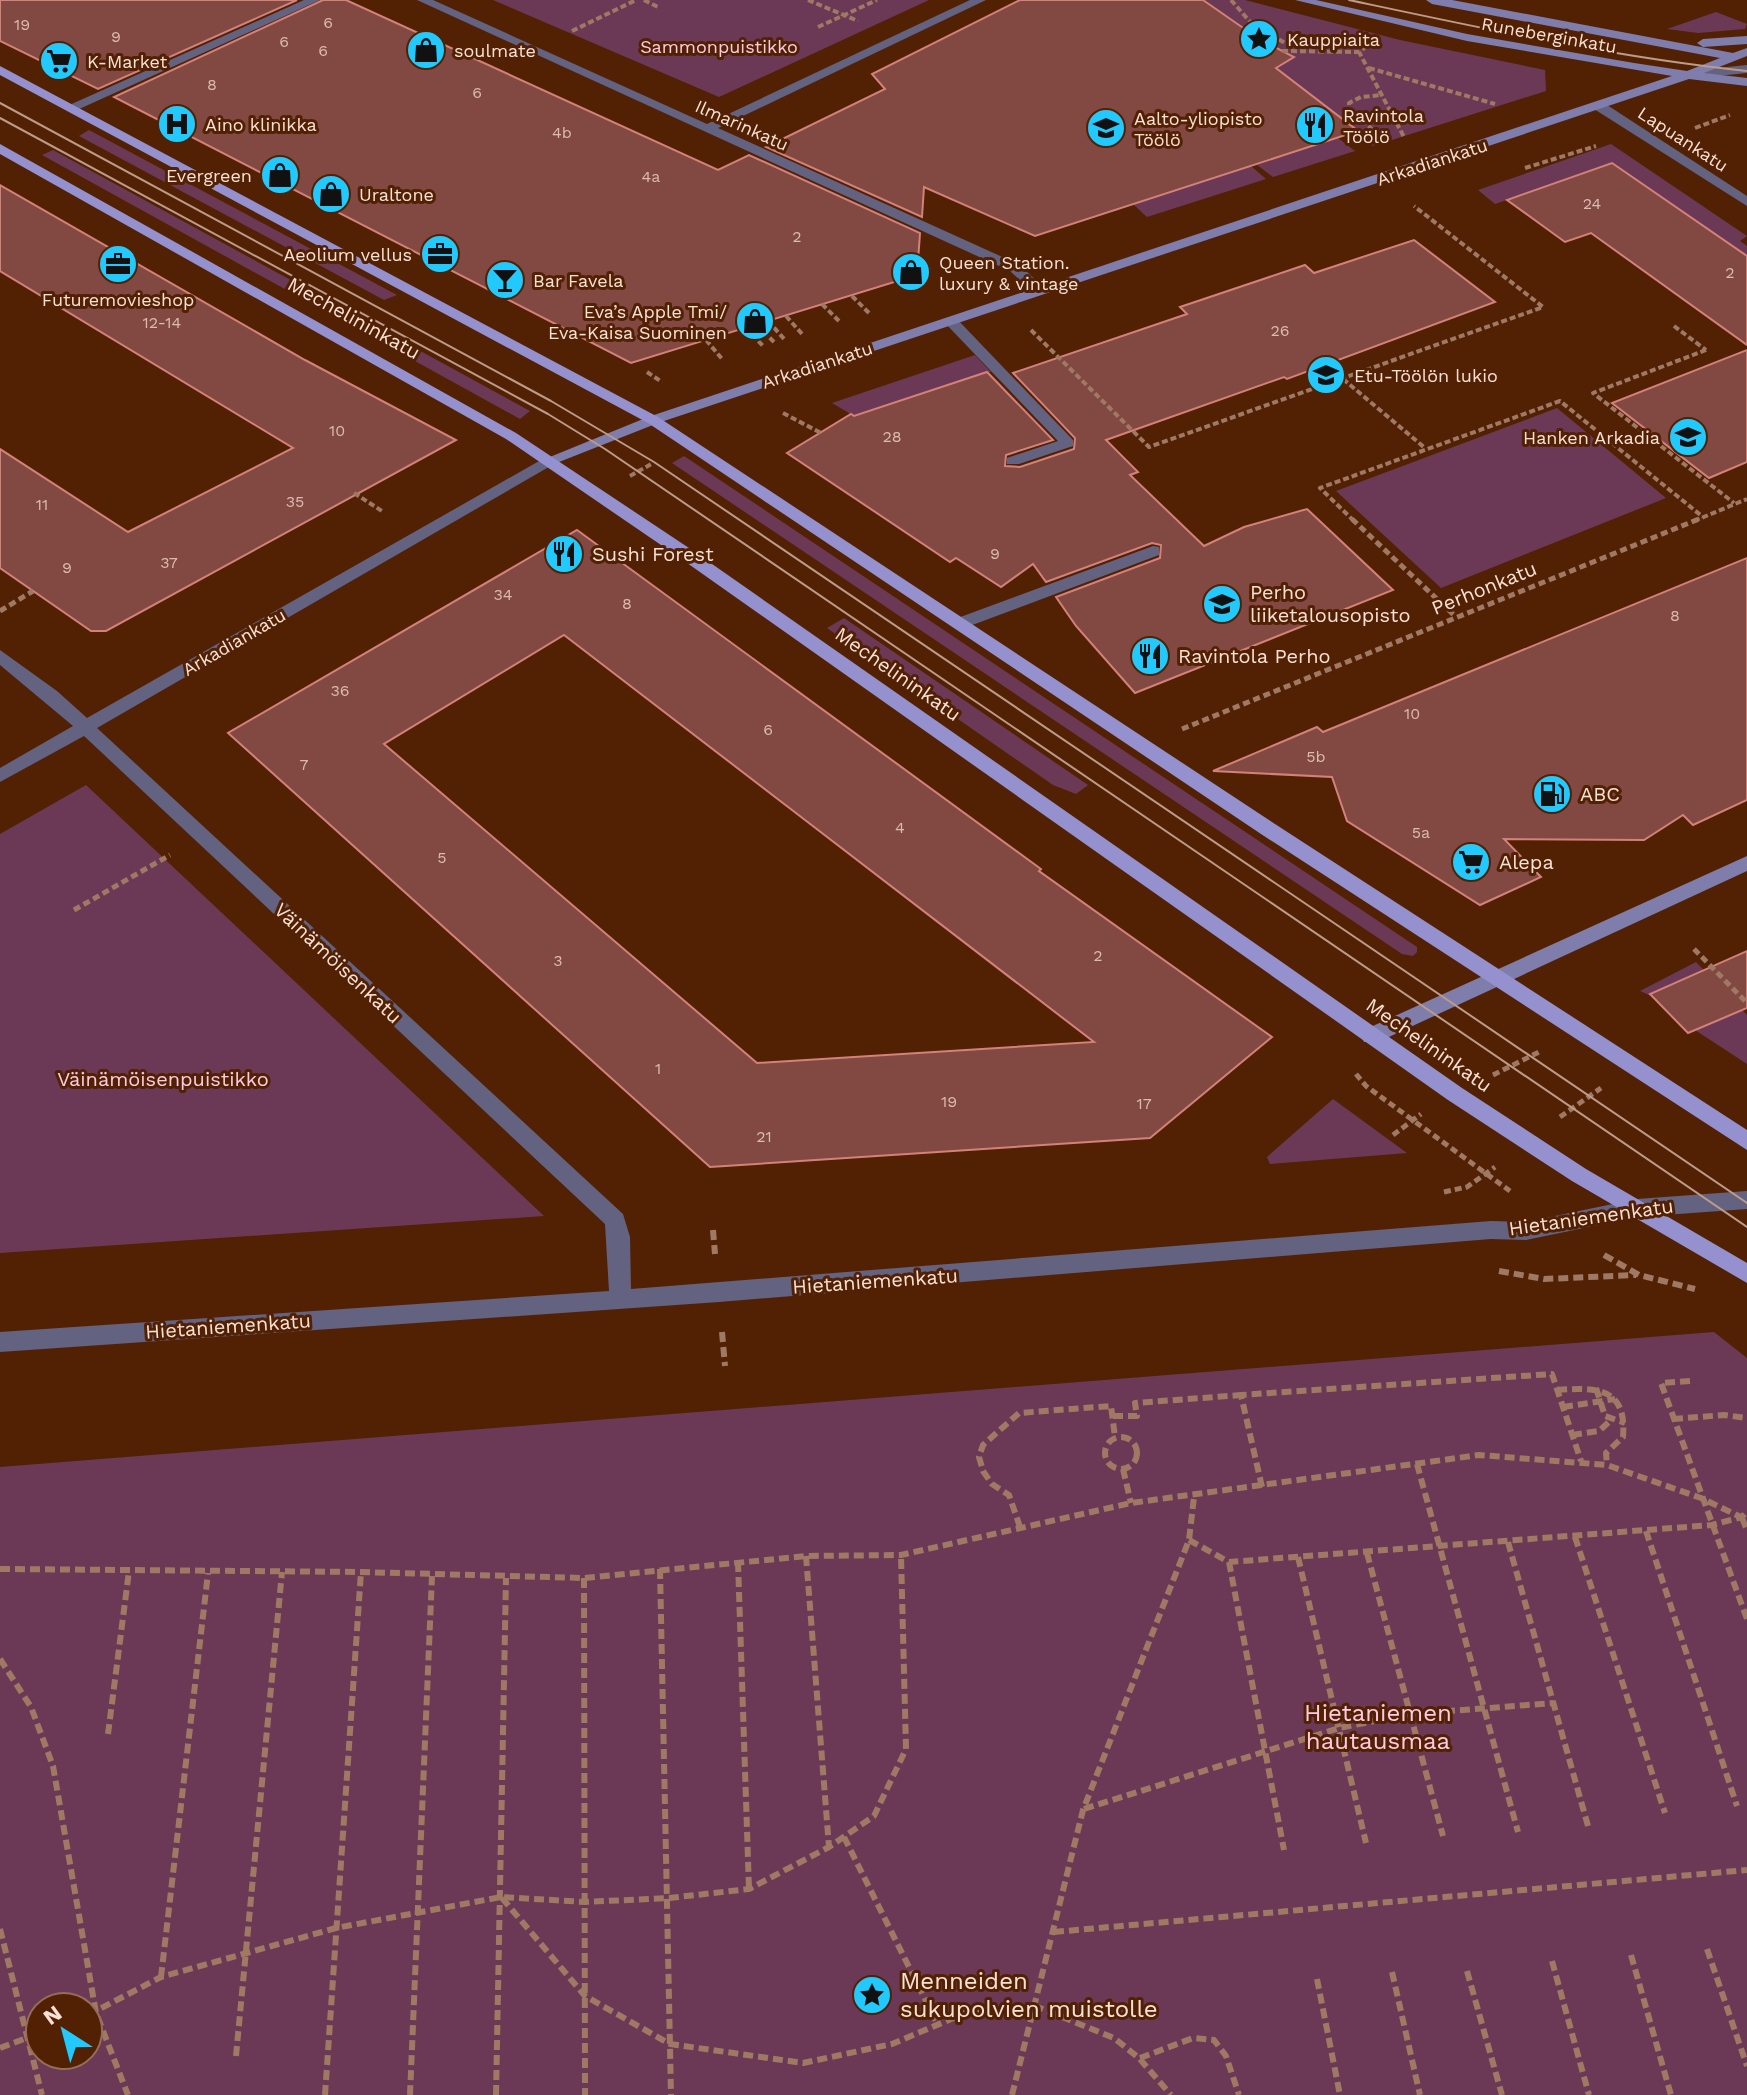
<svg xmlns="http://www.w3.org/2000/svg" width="1747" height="2095" viewBox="0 0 1747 2095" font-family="'Work Sans',sans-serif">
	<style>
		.green { fill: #6b3955; fill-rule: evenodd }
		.building { fill: #824842; stroke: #d48179; stroke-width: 2; fill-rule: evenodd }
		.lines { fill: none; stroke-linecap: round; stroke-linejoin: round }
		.path-far2 { stroke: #9f7964; stroke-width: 4; stroke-dasharray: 6 3; stroke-linecap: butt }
		.path-far1 { stroke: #9f7964; stroke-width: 5; stroke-dasharray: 7 4; stroke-linecap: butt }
		.path { stroke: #9f7964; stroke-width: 6; stroke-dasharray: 10 5; stroke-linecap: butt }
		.lane { fill: #636280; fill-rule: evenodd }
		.street { fill: #636280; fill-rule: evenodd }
		.secondary { fill: #7f7dac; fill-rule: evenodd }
		.primary { fill: #9491ce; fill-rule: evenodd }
		.tram { stroke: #bc9b89; stroke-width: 2 }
		.labels { text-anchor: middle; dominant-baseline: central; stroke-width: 6; stroke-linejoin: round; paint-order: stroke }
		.number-label { font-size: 16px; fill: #dbbbb0 }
		.far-street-label { font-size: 18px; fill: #f9e1d5; stroke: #522104 }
		.far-poi-label { font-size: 18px; fill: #f9e1d5; stroke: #522104; text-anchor: start }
		.far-park-label { font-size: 18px; fill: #fdcae4; stroke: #522104 }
		.street-label { font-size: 20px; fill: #f9e1d5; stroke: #522104 }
		.poi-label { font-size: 20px; fill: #f9e1d5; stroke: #522104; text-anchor: start }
		.park-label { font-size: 20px; fill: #fdcae4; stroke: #522104 }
		.near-park-label { font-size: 24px; fill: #fdcae4; stroke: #522104 }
		.near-poi-label { font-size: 24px; fill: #f9e1d5; stroke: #522104; text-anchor: start }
	</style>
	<rect width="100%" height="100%" fill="#522104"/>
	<g class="green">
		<path d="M493,0H929L719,97Z"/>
		<path d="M1205,0H1245L1400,40L1545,70L1546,91L1373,146L1359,132L1276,68L1293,56L1259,39Z"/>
		<path d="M1716,12L1747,24L1745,29L1698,33L1667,29Z"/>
		<path d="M89,130L397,295L384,300L79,136Z"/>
		<path d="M1338,138L1355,151L1273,177L1257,165Z"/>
		<path d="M1611,144L1747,236L1740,241L1747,246V257L1612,164L1495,204L1478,190Z"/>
		<path d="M53,150L530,411L520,419L42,155Z"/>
		<path d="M1251,166L1266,179L1147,217L1133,204Z"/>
		<path d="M975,355L991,372L854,416L832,403Z"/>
		<path d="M1557,408L1666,498L1441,588L1336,491Z"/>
		<path d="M684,456L1417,947V952L1413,956L1402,954L672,463Z"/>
		<path d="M844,618L1088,785L1076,794L1053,785L827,628Z"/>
		<path d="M86,785L544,1216L0,1253V834Z"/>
		<path d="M1696,962L1747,1015V1064L1695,1030L1711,1023L1640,991Z"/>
		<path d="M1333,1099L1407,1153L1270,1164L1267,1157Z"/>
		<path d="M1714,1332L1747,1358V2095H0V1467ZM40,2007H88V2055H40Z"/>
	</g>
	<g class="building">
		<path d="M0,0H297L98,89L0,41Z"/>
		<path d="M323,0H346L718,170L749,155L920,233L917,275L631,363L114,97Z"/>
		<path d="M1020,0H1203L1259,39L1294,57L1276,68L1358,131L1035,236L924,187L922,217L766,147L885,89L872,74Z"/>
		<path d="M1612,163L1747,256V345L1591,233L1565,242L1507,200Z"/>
		<path d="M0,185L305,360L456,440L106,631H91L0,568V449L128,532L293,448L0,271Z"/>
		<path d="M1414,240L1495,302L1287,379L1284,377L1106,440L1138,472L1130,475L1204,546L1244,527L1307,509L1393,590L1135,693L1076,626L1056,597L1160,558L1161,545L1152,543L1046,582L1033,564L1001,587L956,558L950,562L787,453L851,414L854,416L987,372L1053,440L1006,455L1005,466L1020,467L1074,449L1075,438L1013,373L1187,314L1180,307L1305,265L1314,273Z"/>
		<path d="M1747,350V462L1709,478L1612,403Z"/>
		<path d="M577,530L1041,869L1039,871L1272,1037L1150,1138L710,1167L228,733ZM564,635L792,810L1094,1042L757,1063L384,744Z"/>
		<path d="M1747,558V800L1693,825L1683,815L1644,840L1504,839L1541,877L1480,905L1347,821L1332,777L1213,771L1317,727L1323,732Z"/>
		<path d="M1747,951V1008L1688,1033L1650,994Z"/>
	</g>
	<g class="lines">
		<g class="path-far2">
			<path d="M644,0L660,8"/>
			<path d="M808,0L858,21"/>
			<path d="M1231,0L1252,24L1292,47"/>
			<path d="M818,27L877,0"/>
			<path d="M572,31L636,0"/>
			<path d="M1367,46L1359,52L1404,137"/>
			<path d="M1282,51L1359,52"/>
			<path d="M1369,68L1495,104"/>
			<path d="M1695,128L1730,115"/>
			<path d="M1373,130L1349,109V103L1361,97L1382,95"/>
			<path d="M1525,168L1596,146"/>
			<path d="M917,271L930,267"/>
			<path d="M852,296L869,313"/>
			<path d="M822,304L840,322"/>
			<path d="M786,316L802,334"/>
			<path d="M768,321L785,340"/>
			<path d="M757,325L775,343"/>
			<path d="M1674,326L1706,350"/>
			<path d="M746,328L764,347"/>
			<path d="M1031,330L1149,447L1543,307L1414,206"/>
			<path d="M706,340L723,360"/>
			<path d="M1706,350L1593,393L1734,503"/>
			<path d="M647,372L662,382"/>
			<path d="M1343,379L1425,448"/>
			<path d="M783,413L821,433"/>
			<path d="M630,476L653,463"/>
			<path d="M354,493L382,511"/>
			<path d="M1354,521L1320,488L1560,401L1703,517"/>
			<path d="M1694,521L1747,499"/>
		</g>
		<g class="path-far1">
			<path d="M1352,519L1456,617"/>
			<path d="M0,611L33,591"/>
			<path d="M1182,729L1699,519"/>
			<path d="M74,910L170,855"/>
			<path d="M1694,949L1747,1003"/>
			<path d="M1356,1074L1366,1086L1510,1191"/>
			<path d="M1493,1075L1541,1051"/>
			<path d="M1560,1117L1601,1088"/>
			<path d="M1393,1135L1421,1114"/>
			<path d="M1444,1192L1467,1187L1495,1167"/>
		</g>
		<g class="path">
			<path d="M713,1230L715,1254"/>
			<path d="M1604,1255L1639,1275L1695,1289"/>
			<path d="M1499,1271L1544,1279L1636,1275"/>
			<path d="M722,1332L725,1366"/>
			<path d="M1690,1381L1661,1383L1747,1619"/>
			<path d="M1596,1388L1605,1416L1625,1423"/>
			<path d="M1557,1390C1598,1387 1627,1388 1623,1437L1606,1453L1607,1465"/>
			<path d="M1563,1407L1615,1399"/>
			<path d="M1113,1416H1137L1135,1403L1241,1395"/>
			<path d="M1673,1419L1724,1415L1747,1418"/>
			<path d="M1572,1435L1599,1431L1611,1420"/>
			<circle cx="1121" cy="1453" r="16"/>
			<path d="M1417,1464L1518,1832"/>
			<path d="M1123,1469L1131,1503"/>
			<path d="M1262,1487L1241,1395L1552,1374L1581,1461"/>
			<path d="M1742,1518L1747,1530"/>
			<path d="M1020,1527L1009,1495L992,1484L983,1471L979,1457L983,1445L1019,1413L1111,1406L1115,1437"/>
			<path d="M1646,1531L1737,1806"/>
			<path d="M1575,1537L1665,1813"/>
			<path d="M1189,1540L1229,1562L1712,1525L1742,1517L1747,1511"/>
			<path d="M1508,1542L1588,1826"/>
			<path d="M1367,1553L1443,1836"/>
			<path d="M806,1556L829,1847"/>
			<path d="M1298,1557L1366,1843"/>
			<path d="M738,1562L749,1889"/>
			<path d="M1229,1562L1284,1850"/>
			<path d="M0,1569L361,1572L584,1578L806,1556L901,1555L1131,1503L1479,1455L1607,1465L1701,1498L1747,1520"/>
			<path d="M660,1569L671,2095"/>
			<path d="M584,1578L585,2095"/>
			<path d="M0,1659L31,1707L53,1766L96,2013L128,2095"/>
			<path d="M108,1734L129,1571"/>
			<path d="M1084,1809L1339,1728L1410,1714L1554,1703"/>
			<path d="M844,1837L938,2025"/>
			<path d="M502,1898L585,1996L670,2044L803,2063L892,2044L970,2011L1035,2006L1114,2038L1139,2058L1171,2095"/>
			<path d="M0,1929L42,2095"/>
			<path d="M1054,1932L1747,1870"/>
			<path d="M1707,1949L1747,2066"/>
			<path d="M1631,1955L1671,2095"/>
			<path d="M1552,1961L1589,2095"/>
			<path d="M1467,1971L1502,2095"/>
			<path d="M1392,1972L1420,2095"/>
			<path d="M161,1977L208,1573"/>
			<path d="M1317,1979L1340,2095"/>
			<path d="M88,2015L161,1977L336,1928L501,1897L585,1902L669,1898L749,1889L829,1847L874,1816L906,1749L901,1555"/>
			<path d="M0,2048L40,2033"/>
			<path d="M236,2056L282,1572"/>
			<path d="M1140,2058L1193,2038L1214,2040L1226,2056L1239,2095"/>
			<path d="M325,2095L361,1572"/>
			<path d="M410,2095L432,1576"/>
			<path d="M496,2095L506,1578"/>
			<path d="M1012,2095L1083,1810L1189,1540L1194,1497"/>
		</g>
		<g class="lane">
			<path d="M1747,65V73L1687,79L1681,75L1687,71Z"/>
			<path d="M951,317L956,318L1073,440V446L1019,464H1007V458L1058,441L946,324V318Z"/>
			<path d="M1153,546L1159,547V555L967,627H955L953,623L955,619Z"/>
		</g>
		<g class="street">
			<path d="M304,0H320L77,110L65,107Z"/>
			<path d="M417,0H433L707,124L970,0H986L718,128L1020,265L1047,291L1045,294H1035L1010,271Z"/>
			<path d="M1594,103H1604L1747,196V206L1594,109Z"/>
			<path d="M548,456L554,458V464L97,728L623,1214L630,1237L631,1289L1491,1221L1526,1222L1637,1199L1747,1191V1209L1637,1217L1526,1240L1491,1239L719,1302L0,1352V1332L609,1291L605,1224L84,736L0,782V768L73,726L0,665V650L57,691L87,718Z"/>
		</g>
		<g class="secondary">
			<path d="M1295,0H1316L1467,34L1634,63L1687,71L1720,58L1432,4L1426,0H1452L1733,53L1747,48V56L1704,73L1747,78V86L1689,79L658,423L554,464L548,466L540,461L648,417L1672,76L1467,41Z"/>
			<path d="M1747,36V44L1703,47L1697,43L1703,39Z"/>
			<path d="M1747,856V871L1378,1042H1364L1361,1036L1364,1030Z"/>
		</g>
		<g class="primary">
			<path d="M0,66L658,417L1275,824L1747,1130V1150L1261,834L648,423L0,75Z"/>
			<path d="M0,144L516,433L692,550L1462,1088L1586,1169L1747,1263V1283L1572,1181L1448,1100L680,558L506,439L0,154Z"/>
		</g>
		<g class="tram">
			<path d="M1349,0C1481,28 1613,57 1747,71"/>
			<path d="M0,103L551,401L654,462L1747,1203"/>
			<path d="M0,118L548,414L605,449L1747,1227"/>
		</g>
	</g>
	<defs>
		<g id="sight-disc" transform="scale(2)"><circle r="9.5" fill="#22c9fd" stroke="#522104"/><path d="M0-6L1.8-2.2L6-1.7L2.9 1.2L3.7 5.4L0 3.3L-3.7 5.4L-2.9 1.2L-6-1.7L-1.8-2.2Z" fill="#111"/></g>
		<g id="shop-disc" transform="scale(2)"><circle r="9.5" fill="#22c9fd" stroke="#522104"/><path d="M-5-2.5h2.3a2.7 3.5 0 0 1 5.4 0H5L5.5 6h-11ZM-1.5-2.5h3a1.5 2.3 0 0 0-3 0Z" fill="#111"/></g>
		<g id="supermarket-disc" transform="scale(2)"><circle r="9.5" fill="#22c9fd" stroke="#522104"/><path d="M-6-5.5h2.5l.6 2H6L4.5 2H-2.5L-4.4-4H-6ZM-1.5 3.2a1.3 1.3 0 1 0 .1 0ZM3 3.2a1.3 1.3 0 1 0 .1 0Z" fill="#111"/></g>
		<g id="hospital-disc" transform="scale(2)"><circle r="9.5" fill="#22c9fd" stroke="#522104"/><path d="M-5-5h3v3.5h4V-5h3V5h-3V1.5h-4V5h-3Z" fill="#111"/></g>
		<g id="restaurant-disc" transform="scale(2)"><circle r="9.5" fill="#22c9fd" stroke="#522104"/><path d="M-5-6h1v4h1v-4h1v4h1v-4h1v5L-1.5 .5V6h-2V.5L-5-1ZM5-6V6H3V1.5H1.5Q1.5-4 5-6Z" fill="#111"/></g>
		<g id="university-disc" transform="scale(2)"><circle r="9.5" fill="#22c9fd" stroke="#522104"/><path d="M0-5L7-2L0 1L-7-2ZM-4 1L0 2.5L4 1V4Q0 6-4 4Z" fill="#111"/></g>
		<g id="office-disc" transform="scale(2)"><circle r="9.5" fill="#22c9fd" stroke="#522104"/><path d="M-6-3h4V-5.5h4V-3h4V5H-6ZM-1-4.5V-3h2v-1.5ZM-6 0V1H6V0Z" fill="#111"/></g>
		<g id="bar-disc" transform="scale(2)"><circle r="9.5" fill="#22c9fd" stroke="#522104"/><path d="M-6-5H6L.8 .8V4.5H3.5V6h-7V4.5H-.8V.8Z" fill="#111"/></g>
		<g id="school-disc" transform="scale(2)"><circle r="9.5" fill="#22c9fd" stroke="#522104"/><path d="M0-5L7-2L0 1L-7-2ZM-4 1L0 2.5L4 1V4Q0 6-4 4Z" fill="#111"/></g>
		<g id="fuel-disc" transform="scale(2)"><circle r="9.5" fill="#22c9fd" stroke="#522104"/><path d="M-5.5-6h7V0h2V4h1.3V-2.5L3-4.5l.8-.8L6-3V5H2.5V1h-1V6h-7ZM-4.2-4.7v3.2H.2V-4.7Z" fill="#111"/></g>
	</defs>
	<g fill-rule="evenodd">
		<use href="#sight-disc" x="1259" y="39"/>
		<use href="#shop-disc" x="426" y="50"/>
		<use href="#supermarket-disc" x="59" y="61"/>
		<use href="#hospital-disc" x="177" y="124"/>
		<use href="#restaurant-disc" x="1315" y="125"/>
		<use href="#university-disc" x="1106" y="128"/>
		<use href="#shop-disc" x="280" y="175"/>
		<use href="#shop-disc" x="331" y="194"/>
		<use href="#office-disc" x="440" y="254"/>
		<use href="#office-disc" x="118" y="264"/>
		<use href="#shop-disc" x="911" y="272"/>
		<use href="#bar-disc" x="505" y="280"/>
		<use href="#shop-disc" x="755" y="321"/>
		<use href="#school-disc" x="1326" y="375"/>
		<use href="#university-disc" x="1688" y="437"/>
		<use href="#restaurant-disc" x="564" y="554"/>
		<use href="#school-disc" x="1222" y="604"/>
		<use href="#restaurant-disc" x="1150" y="656"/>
		<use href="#fuel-disc" x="1552" y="794"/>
		<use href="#supermarket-disc" x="1471" y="862"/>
		<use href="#sight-disc" x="872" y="1995"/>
	</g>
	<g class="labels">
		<g class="number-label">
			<text x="328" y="22">6</text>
			<text x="22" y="24">19</text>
			<text x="116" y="36">9</text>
			<text x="284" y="41">6</text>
			<text x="323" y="50">6</text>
			<text x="212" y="84">8</text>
			<text x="477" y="92">6</text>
			<text x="562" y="132">4b</text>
			<text x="651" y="176">4a</text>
			<text x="1592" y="203">24</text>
			<text x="797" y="236">2</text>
			<text x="1730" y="272">2</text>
			<text x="162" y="322">12-14</text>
			<text x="1280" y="330">26</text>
			<text x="337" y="430">10</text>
			<text x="892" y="436">28</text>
			<text x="295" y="501">35</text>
			<text x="42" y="504">11</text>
			<text x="995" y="553">9</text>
			<text x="169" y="562">37</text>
			<text x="67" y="567">9</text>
			<text x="503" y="594">34</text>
			<text x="627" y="603">8</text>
			<text x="1675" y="615">8</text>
			<text x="340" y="690">36</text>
			<text x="1412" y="713">10</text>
			<text x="768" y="729">6</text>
			<text x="1316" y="756">5b</text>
			<text x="304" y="764">7</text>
			<text x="900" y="827">4</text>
			<text x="1421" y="832">5a</text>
			<text x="442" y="857">5</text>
			<text x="1098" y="955">2</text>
			<text x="558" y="960">3</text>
			<text x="658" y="1068">1</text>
			<text x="949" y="1101">19</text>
			<text x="1144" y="1103">17</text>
			<text x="764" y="1136">21</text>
		</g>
		<g class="far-street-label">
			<text transform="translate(1549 35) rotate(10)">Runeberginkatu</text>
			<text transform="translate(742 125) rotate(24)">Ilmarinkatu</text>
			<text transform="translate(1683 139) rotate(33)">Lapuankatu</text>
			<text transform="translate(1432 162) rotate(-18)">Arkadiankatu</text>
			<text transform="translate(817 365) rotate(-18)">Arkadiankatu</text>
			<text transform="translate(234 642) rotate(-30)">Arkadiankatu</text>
		</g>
		<g class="far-poi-label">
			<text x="1287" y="39">Kauppiaita</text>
			<text x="454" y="50">soulmate</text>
			<text x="87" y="61">K-Market</text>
			<text x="1343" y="115">Ravintola<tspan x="1343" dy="21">Töölö</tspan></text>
			<text x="1134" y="118">Aalto-yliopisto<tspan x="1134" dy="21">Töölö</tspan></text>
			<text x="205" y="124">Aino klinikka</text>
			<text x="252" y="175" text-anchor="end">Evergreen</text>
			<text x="359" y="194">Uraltone</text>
			<text x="412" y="254" text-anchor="end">Aeolium vellus</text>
			<text x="939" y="262">Queen Station.<tspan x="939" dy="21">luxury &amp; vintage</tspan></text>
			<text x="533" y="280">Bar Favela</text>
			<text x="118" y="299" text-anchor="middle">Futuremovieshop</text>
			<text x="727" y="311" text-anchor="end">Eva’s Apple Tmi/<tspan x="727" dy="21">Eva-Kaisa Suominen</tspan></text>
			<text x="1354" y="375">Etu-Töölön lukio</text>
			<text x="1660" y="437" text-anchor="end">Hanken Arkadia</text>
		</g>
		<g class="far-park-label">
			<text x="719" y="46">Sammonpuistikko</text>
		</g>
		<g class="street-label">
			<text transform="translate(354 318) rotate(29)">Mechelininkatu</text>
			<text transform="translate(1484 588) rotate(-22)">Perhonkatu</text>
			<text transform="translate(898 674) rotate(35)">Mechelininkatu</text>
			<text transform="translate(338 963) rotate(43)">Väinämöisenkatu</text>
			<text transform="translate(1429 1045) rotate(35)">Mechelininkatu</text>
			<text transform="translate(1591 1217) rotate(-8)">Hietaniemenkatu</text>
			<text transform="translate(875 1281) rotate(-4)">Hietaniemenkatu</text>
			<text transform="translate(228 1326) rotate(-4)">Hietaniemenkatu</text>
		</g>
		<g class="poi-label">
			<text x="592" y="554">Sushi Forest</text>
			<text x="1250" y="592">Perho<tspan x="1250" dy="23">liiketalousopisto</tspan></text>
			<text x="1178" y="656">Ravintola Perho</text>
			<text x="1580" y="794">ABC</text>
			<text x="1499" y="862">Alepa</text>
		</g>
		<g class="park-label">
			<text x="163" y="1079">Väinämöisenpuistikko</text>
		</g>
		<g class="near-park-label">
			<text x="1378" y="1713">Hietaniemen<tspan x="1378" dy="28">hautausmaa</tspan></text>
		</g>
		<g class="near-poi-label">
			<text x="900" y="1981">Menneiden<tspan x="900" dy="28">sukupolvien muistolle</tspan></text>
		</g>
	</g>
	<g transform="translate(64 2031) rotate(324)"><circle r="38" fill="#522104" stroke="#956e58" stroke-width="2"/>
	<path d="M0-6L14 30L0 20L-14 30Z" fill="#22c9fd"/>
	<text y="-12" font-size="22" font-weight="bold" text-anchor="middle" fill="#f9e1d5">N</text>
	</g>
</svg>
